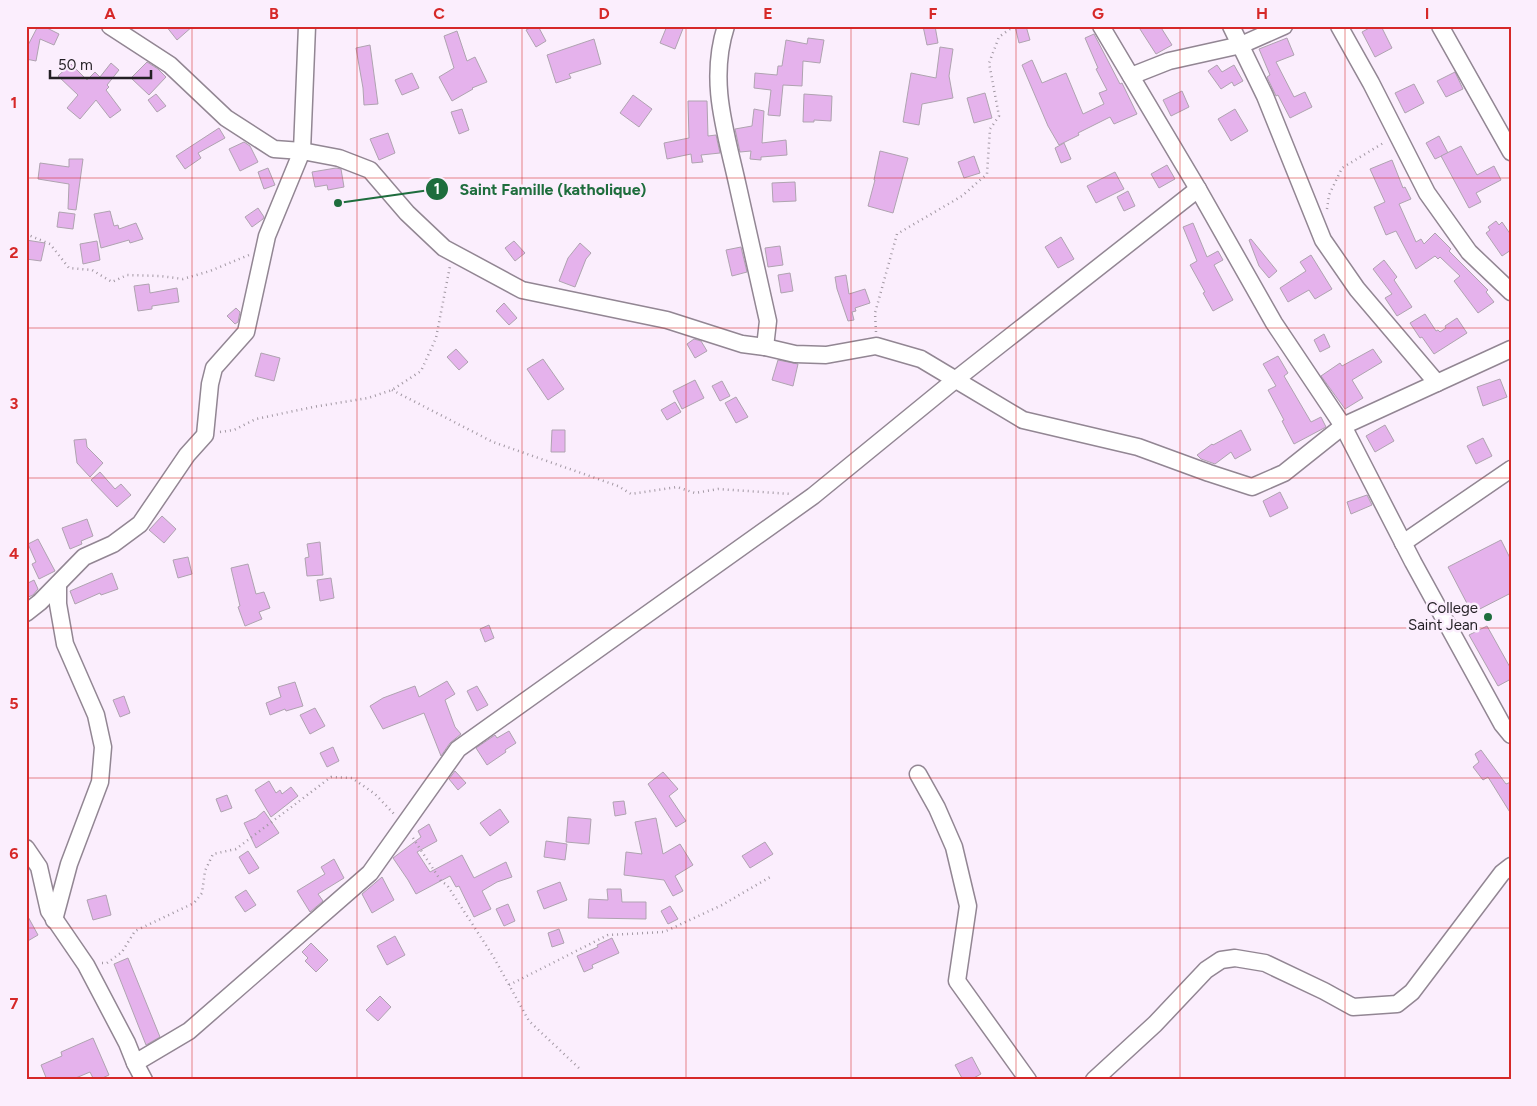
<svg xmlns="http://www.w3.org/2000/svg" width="1537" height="1106" viewBox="0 0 1537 1106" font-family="Figtree,sans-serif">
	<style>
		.building { fill: #e5b2ec; stroke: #afa3b0 }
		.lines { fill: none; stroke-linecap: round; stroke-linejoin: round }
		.minor-casing { stroke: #928693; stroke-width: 19 }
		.path { stroke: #a298a3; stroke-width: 2.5; stroke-dasharray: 1 4; stroke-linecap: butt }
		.minor { stroke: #fff; stroke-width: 16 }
		.grid { fill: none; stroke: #d62828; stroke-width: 1; stroke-opacity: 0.55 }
		.poi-dot { fill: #1e6d3d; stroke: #fbeefd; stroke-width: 2 }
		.labels { text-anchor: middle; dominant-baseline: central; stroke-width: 5; stroke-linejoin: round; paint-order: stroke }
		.poi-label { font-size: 15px; fill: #231f24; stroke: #fbeefd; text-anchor: end }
		.leader { fill: none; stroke: #1e6d3d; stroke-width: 2 }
		.callout-dot { fill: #1e6d3d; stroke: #fbeefd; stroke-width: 2 }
		.mark-label { font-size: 15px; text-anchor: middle; font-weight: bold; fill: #fff }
		.callout-label { font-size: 16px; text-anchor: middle; font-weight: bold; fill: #1e6d3d; stroke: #fbeefd; stroke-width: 5; stroke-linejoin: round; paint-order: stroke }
		.neatline { fill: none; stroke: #d62828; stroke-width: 2 }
		.grid-label { font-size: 16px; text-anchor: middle; font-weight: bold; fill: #d62828 }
	</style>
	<rect width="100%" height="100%" fill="#fbeefd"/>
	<g class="building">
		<path d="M38,26H43L59,34L54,45L40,39L36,61L26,59V49Z"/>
		<path d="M166,26H193L177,40Z"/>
		<path d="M534,26H538L546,41L536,47L526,30Z"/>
		<path d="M667,26H684L675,49L660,43Z"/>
		<path d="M923,26H935L938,43L927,45Z"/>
		<path d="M1015,26H1026L1030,40L1019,43Z"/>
		<path d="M1138,26H1160L1172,45L1156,54Z"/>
		<path d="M1373,26H1381L1392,48L1375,57L1362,32Z"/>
		<path d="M457,31L467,61L475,57L487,82L472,88L473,89L452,101L439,77L454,68L444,36Z"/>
		<path d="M1094,34L1120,84L1122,83L1137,114L1114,124L1110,117L1078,133L1079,135L1059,145L1048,126L1022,65L1032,60L1042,83L1066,73L1083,114L1104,104L1099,93L1107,90L1096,69L1098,68L1085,38Z"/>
		<path d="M808,38L824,40L820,63L803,61L802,86L783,85L780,116L768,115L771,90L754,88L755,73L777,75L778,66H782L786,40L807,44Z"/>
		<path d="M1287,38L1294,55L1276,62L1294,97L1305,92L1312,107L1290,118L1278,95L1276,96L1267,77L1270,75L1259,49Z"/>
		<path d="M594,39L601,64L569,74L571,78L556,83L547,55Z"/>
		<path d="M370,45L378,104L364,105L363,88L356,48Z"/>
		<path d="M940,47L953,49L949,76L953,98L922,104L919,125L903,122L911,73L936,78Z"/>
		<path d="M147,62L158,69L166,77L149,95L131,78Z"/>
		<path d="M111,63L119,70L107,85L109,87L106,90L121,110L110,118L96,100L80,119L67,108L78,95L58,76L71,64L87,80L95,72L100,77Z"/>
		<path d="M1217,65L1222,72L1234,65L1243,81L1234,86L1232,82L1221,89L1208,71Z"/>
		<path d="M1455,72L1463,89L1446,97L1437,81Z"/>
		<path d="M412,73L419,88L402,95L395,80Z"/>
		<path d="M1414,84L1424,103L1405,113L1395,93Z"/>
		<path d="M1182,91L1189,107L1171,116L1163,100Z"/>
		<path d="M985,93L992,118L974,123L967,98Z"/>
		<path d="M156,94L166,106L157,112L148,100Z"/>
		<path d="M804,94L832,96L831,121L814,120V122H803Z"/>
		<path d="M633,95L652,109L639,127L620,113Z"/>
		<path d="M688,101H707L708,136L716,135L720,153L701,155L703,162L692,163L691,154L667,159L664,143L689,138Z"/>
		<path d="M462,109L469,130L459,134L451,112Z"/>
		<path d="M754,109L764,111L762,143L786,140L787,155L761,157V160L750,159L751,151L740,152L735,129L752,126Z"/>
		<path d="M1235,109L1248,131L1231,141L1218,119Z"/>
		<path d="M219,128L225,138L198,153L201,158L185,169L176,156Z"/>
		<path d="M388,133L395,153L379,160L370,139Z"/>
		<path d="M1439,136L1448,153L1435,159L1426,143Z"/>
		<path d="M244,142L250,146L258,162L240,171L229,149Z"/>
		<path d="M1064,143L1071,159L1061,163L1055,148Z"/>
		<path d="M1461,146L1477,175L1494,166L1501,180L1476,193L1481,202L1469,208L1441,156Z"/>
		<path d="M880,151L908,158L893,213L868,206L875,180H874Z"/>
		<path d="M974,156L980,173L964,178L958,162Z"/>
		<path d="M69,159H83L76,210L68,209L69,184L38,179L40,163L69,167Z"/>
		<path d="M1392,160L1403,188L1405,187L1411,199L1399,204L1416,242L1421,239L1424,244L1435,233L1451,249L1449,251L1488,290L1486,292L1494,302L1478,313L1454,281L1460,276L1440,257L1438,259L1435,256L1416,269L1396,231L1386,235L1374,207L1385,202L1370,169Z"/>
		<path d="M1167,165L1175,179L1159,188L1151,174Z"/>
		<path d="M268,168L275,185L264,189L258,172Z"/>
		<path d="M336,168L341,169L344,187L328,190L327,185L315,187L312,172Z"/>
		<path d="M1115,172L1124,189L1096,203L1087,186Z"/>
		<path d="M795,182L796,201L773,202L772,183Z"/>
		<path d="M1128,191L1135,206L1124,211L1117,197Z"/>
		<path d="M258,208L264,217L263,219L252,227L245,217Z"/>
		<path d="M110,211L114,226L118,225L119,229L136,223L143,239L130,243L129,240L101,248L94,214Z"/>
		<path d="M59,212L75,214L73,229L57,227Z"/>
		<path d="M1496,221L1499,225L1502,222L1511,235V250L1502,256L1486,233L1490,230L1488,227Z"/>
		<path d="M1193,223L1207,257L1218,251L1223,260L1214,265L1233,300L1213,311L1203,293L1205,292L1190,265L1197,261L1183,227Z"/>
		<path d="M1061,237L1074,259L1058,268L1045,247Z"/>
		<path d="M1251,239L1277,271L1269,278L1259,266L1249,240Z"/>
		<path d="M26,240L45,243L41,261L26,259Z"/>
		<path d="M97,241L100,260L83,264L80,244Z"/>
		<path d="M514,241L525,253L515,261L505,248Z"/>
		<path d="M580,243L591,253L586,259L575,287L559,281L568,258Z"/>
		<path d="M780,246L783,265L768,267L765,248Z"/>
		<path d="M741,247L747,272L732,276L726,250Z"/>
		<path d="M1311,255L1332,289L1315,299L1309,290L1288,302L1280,288L1306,271L1300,262Z"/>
		<path d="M1384,260L1397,277L1394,280L1412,307L1397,316L1385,298L1392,294L1373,269Z"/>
		<path d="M790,273L793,291L781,293L778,275Z"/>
		<path d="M846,275L849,294L865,289L870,303L855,308L856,311L852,312L854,320L848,321L837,289L835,277Z"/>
		<path d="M149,284L150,293L177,288L179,302L152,306V309L138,311L134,286Z"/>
		<path d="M504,303L517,318L509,325L496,311Z"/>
		<path d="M236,308L240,312L238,322L235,324L227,316Z"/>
		<path d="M1425,314L1436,331L1438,330L1440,332L1446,328L1445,326L1457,318L1467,333L1434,354L1422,337L1420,338L1410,323Z"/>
		<path d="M1324,334L1330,347L1320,352L1314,340Z"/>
		<path d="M694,339L701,341L707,351L695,358L687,344Z"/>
		<path d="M456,349L468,362L459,370L447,357Z"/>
		<path d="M1373,349L1382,362L1352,380L1363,398L1345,409L1321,376L1340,363L1342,366Z"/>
		<path d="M261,353L280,358L274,381L255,376Z"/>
		<path d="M1278,356L1288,373L1284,376L1311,422L1321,417L1326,427L1294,444L1282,421L1284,420L1268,390L1276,386L1263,364Z"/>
		<path d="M543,359L564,389L548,400L527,369Z"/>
		<path d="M778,360L798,364L793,386L772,380Z"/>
		<path d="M1500,379L1507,397L1483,406L1477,387Z"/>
		<path d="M695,380L704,398L682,409L673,391Z"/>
		<path d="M722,381L730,396L720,401L712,386Z"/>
		<path d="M736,397L748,417L736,423L725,403Z"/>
		<path d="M675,402L681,412L667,420L661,410Z"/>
		<path d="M1385,425L1394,441L1375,452L1366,436Z"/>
		<path d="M552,430H565V452H551Z"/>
		<path d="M1241,430L1251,450L1235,459L1231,452L1215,464L1201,459L1197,455L1212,444L1213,445Z"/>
		<path d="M1483,438L1492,456L1476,464L1467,446Z"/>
		<path d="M86,439L87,447L103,463L90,477L77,463L74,440Z"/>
		<path d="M100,472L115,489L121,484L131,495L117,507L91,480Z"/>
		<path d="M1280,492L1288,508L1270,517L1263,501Z"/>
		<path d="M1367,495L1372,505L1351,514L1347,502Z"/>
		<path d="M162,516L176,529L164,543L149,530Z"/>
		<path d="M87,519L93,536L81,541L82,544L70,549L62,528Z"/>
		<path d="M38,539L55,571L39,579L32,564L36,562L28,544Z"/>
		<path d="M1501,540L1511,560V593L1472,613L1448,567Z"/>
		<path d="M320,542L323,575L307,576L305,558L309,557L307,544Z"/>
		<path d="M188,557L192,574L178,578L173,560Z"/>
		<path d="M248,564L256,594L264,592L270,608L259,612L262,619L245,626L238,607L240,606L231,568Z"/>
		<path d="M112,573L118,589L101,595L100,593L75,604L70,591Z"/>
		<path d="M331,578L334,598L320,601L317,580Z"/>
		<path d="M34,580L38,589L33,595L26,598V584Z"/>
		<path d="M489,625L494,638L485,642L480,629Z"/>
		<path d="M1487,626L1511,669V679L1498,686L1469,635Z"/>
		<path d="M447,681L455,694L445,700L455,727L461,734L450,743L441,756L424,713L383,729L370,706L383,698L415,686L419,697Z"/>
		<path d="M295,682L303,706L286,711L285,709L270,715L266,703L281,697L278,687Z"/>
		<path d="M477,686L488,705L477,711L467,691Z"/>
		<path d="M124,696L130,713L120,717L113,700Z"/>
		<path d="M315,708L325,726L310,734L300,715Z"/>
		<path d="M509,731L516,743L505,750L506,752L487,765L476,748L495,735L497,738Z"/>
		<path d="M333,747L339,761L327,767L320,753Z"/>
		<path d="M1481,750L1506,784L1511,782V814L1488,777L1483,780L1473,767L1479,762L1475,754Z"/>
		<path d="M455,771L466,783L458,790L449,779Z"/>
		<path d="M663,772L678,789L669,796L686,821L676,827L648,784Z"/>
		<path d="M269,781L276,793L280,790L282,794L291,787L298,796L271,817L255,790Z"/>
		<path d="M227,795L232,808L221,812L216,799Z"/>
		<path d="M624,801L626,814L615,816L613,802Z"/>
		<path d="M500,809L509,822L490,836L480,823Z"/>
		<path d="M264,811L279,833L256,848L244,823L256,818Z"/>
		<path d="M568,817L591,819L589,844L566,842Z"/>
		<path d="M656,818L663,854L680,844L693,865L675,876L683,891L673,896L664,880L624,875L626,852L642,854L635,822Z"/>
		<path d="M429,824L437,841L417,852L430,872L462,855L474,878L506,862L512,877L497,882L482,891L491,909L474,917L459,886L456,887L450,876L416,894L408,880L393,858L421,837L418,831Z"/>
		<path d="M546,841L567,844L565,860L544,857Z"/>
		<path d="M765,842L773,854L750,868L742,856Z"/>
		<path d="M248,851L259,868L249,874L239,857Z"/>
		<path d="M334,859L344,878L318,894L323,901L310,912L297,891L325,874L321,867Z"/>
		<path d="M382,877L394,900L372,913L362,894Z"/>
		<path d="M560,882L567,900L544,909L537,891Z"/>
		<path d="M607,889H621L622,902H646V919L588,918L589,899L608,900Z"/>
		<path d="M246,890L256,905L245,912L235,897Z"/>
		<path d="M106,895L111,915L93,920L87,900Z"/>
		<path d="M508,904L515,921L504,926L496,909Z"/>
		<path d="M670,906L678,919L668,924L661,911Z"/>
		<path d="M26,913L38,935L26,942Z"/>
		<path d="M559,929L564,943L552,947L548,933Z"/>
		<path d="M395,936L405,955L387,965L377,946Z"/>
		<path d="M612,938L619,953L592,965L593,968L584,972L577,956L598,947L597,945Z"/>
		<path d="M311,943L328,960L316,972L305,961L308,958L302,952Z"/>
		<path d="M128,958L160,1037L146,1045L114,964Z"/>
		<path d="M380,996L391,1007L378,1021L366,1010Z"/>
		<path d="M93,1038L109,1075L98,1080H94L90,1072L71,1080H47L41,1065L62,1056L61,1052Z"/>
		<path d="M972,1057L981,1074L970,1080H963L955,1065Z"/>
	</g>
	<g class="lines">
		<g class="minor-casing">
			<g id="minor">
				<path d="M110,26L170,65L226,118L274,149L302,151L339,158L370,170L407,213L444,248L522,290L667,320L742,344L765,347L795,354L826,355L876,346L921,359L1023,420L1138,447L1209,473L1252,487L1284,473L1343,426L1511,349"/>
				<path d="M726,26C708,82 726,132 738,187C748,232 758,277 768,321L765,347"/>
				<path d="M1101,26L1198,189L1274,323L1343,426L1413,562L1502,724L1511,735"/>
				<path d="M1231,26L1265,96L1323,240L1357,289L1437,383"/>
				<path d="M1339,26L1371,83L1427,193L1469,252L1511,292"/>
				<path d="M1440,26L1511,152"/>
				<path d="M1131,76L1169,61L1241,45L1284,26"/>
				<path d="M1403,543L1511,469"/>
				<path d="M26,613L40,602L84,557L113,544L140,524L187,455L205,435L210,384L214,368L246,332L267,236L302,151L307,26"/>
				<path d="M918,774L937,808L954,847L968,906L957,981L1028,1080"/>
				<path d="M26,848L39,867L49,911L86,965L127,1043L135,1063"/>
				<path d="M54,920L69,864L100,782L103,747L96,715L65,644L58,604V584"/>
				<path d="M144,1080L135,1063L189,1031L370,873L458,749L813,496L955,380L1198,189"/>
				<path d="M1094,1080L1155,1024L1206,970L1221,960L1235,958L1265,963L1324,991L1353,1007L1397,1004L1412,992L1502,873L1511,866"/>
			</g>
		</g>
		<g class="path">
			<path d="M1327,209L1329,195L1342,168L1385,142"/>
			<path d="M26,234L50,244L69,268L92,270L112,282L127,275L160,276L183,279L210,271L249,255"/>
			<path d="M876,332L875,313L897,234L962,196L987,174L990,129L999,116L989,63L999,37L1014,26"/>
			<path d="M392,390L493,442L618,486L631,494L677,487L695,493L718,489L791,494"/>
			<path d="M220,432L234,430L256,419L313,407L368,398L392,390L421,371L436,338L450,266"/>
			<path d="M413,838L441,881L447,885L493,956L529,1021L581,1070"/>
			<path d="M102,963H107L122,952L135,931L194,903L202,893L205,871L213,854L236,849L331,777L352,778L375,794L394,814"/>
			<path d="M509,985L608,935L664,932L722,905L772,876"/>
		</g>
		<use href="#minor" class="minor"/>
	</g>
	<path class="grid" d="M192,26V1080M357,26V1080M522,26V1080M686,26V1080M851,26V1080M1016,26V1080M1180,26V1080M1345,26V1080M26,178H1511M26,328H1511M26,478H1511M26,628H1511M26,778H1511M26,928H1511"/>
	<circle class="poi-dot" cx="1488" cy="617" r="5"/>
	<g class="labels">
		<g class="poi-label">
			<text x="1478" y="608">College<tspan x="1478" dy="17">Saint Jean</tspan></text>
		</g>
	</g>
	<path class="leader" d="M338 203L437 189"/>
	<g class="callout-dot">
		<circle cx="338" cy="203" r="5"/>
		<circle cx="437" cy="189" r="12"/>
	</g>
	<g class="mark-label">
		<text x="437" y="194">1</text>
	</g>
	<g class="callout-label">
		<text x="553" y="195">Saint Famille (katholique)</text>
	</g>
	<rect width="1537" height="1106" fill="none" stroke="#fbeefd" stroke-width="55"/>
	<path d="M50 70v8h101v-8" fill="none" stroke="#231f24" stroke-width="2.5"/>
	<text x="58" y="70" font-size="15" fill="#231f24" stroke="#fbeefd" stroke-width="4" paint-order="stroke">50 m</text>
	<rect x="28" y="28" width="1482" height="1050" class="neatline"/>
	<g class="grid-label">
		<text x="110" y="19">A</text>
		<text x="274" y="19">B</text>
		<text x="439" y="19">C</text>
		<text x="604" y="19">D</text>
		<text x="768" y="19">E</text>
		<text x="933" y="19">F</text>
		<text x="1098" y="19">G</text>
		<text x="1262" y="19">H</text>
		<text x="1427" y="19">I</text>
		<text x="14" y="108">1</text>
		<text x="14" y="258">2</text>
		<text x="14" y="409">3</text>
		<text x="14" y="559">4</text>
		<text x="14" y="709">5</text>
		<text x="14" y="859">6</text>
		<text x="14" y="1009">7</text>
	</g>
</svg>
